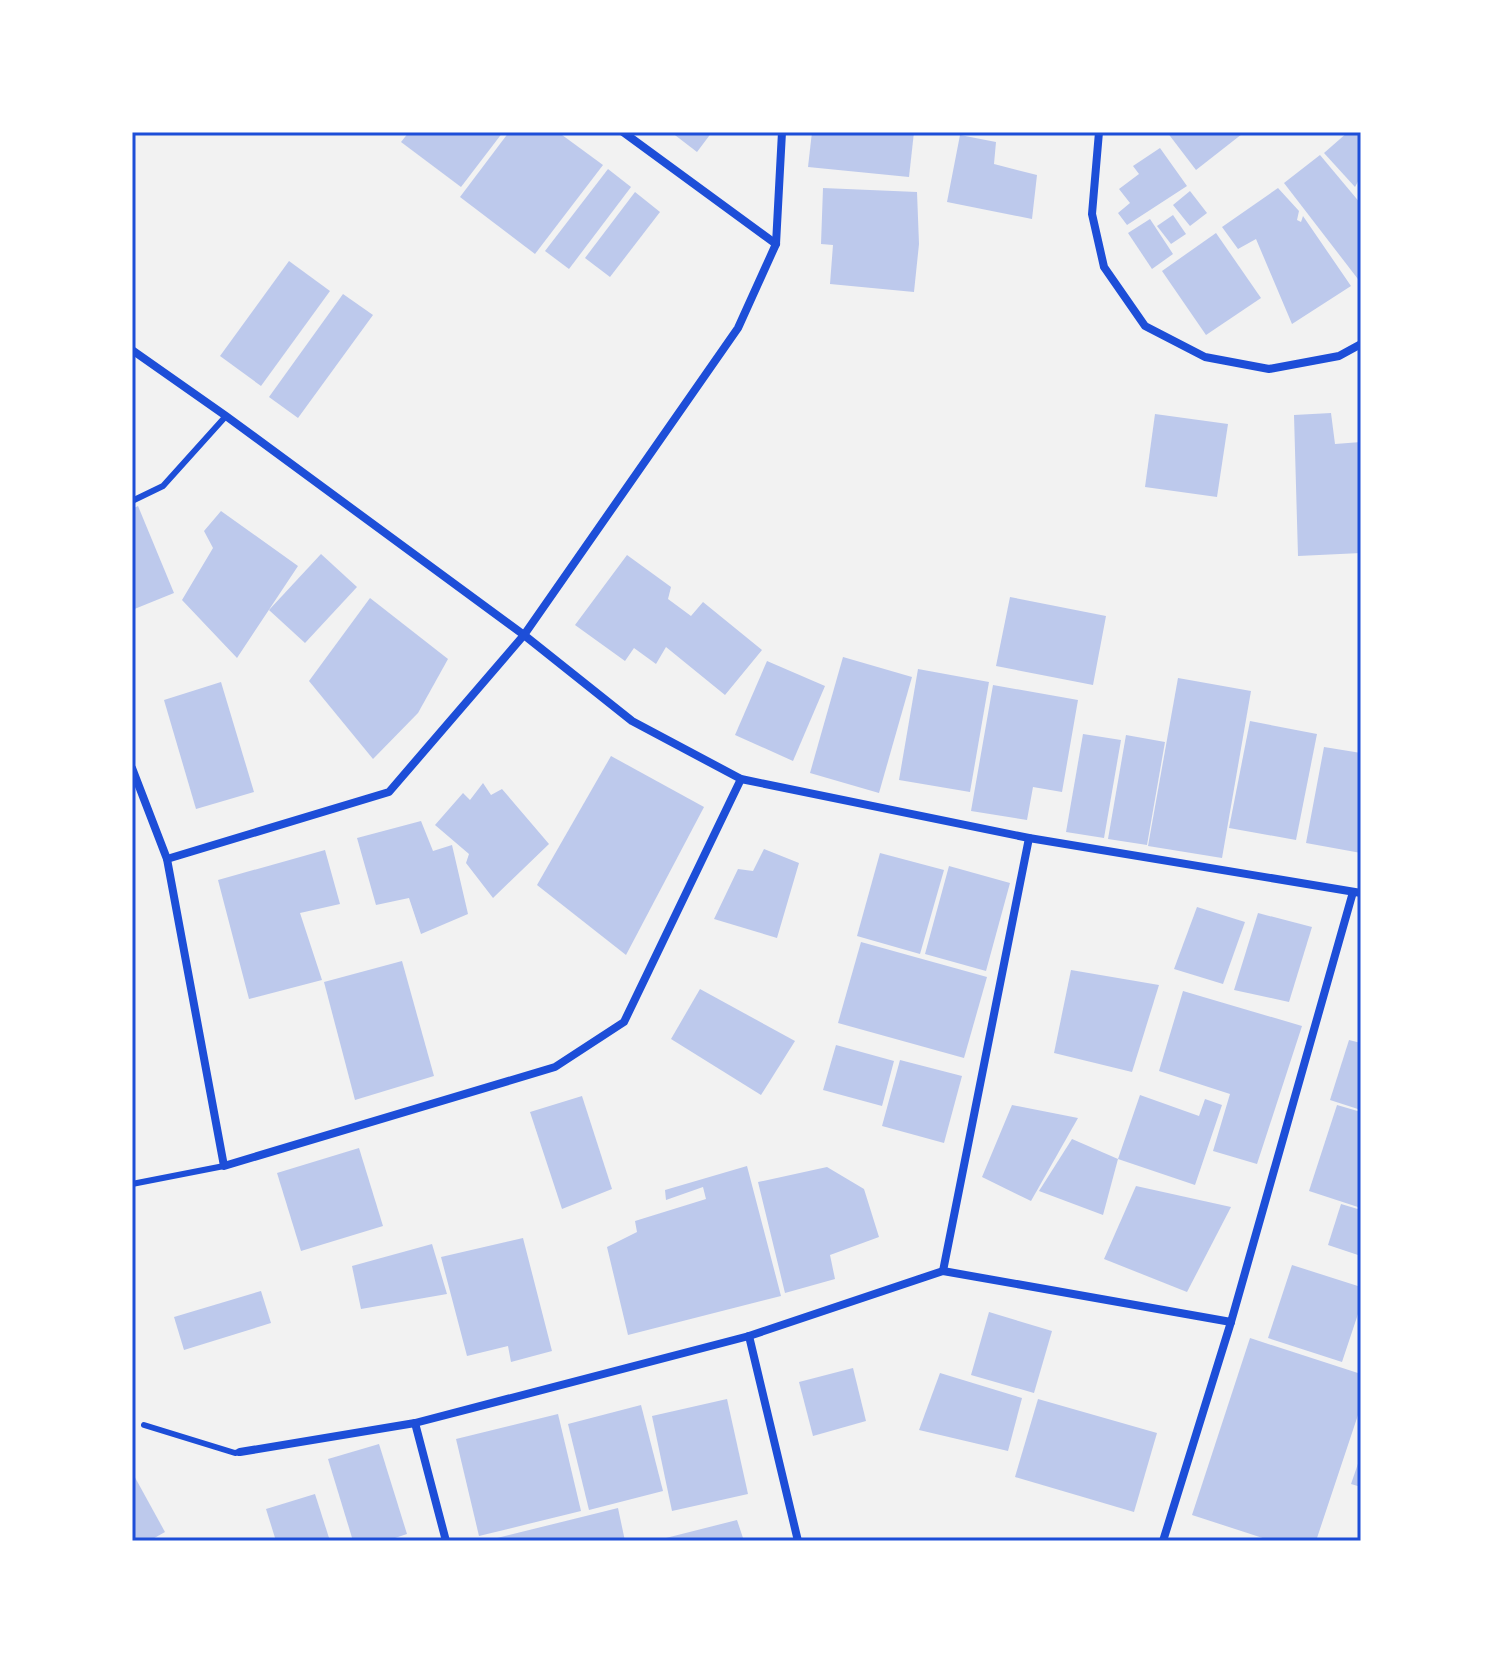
<svg xmlns="http://www.w3.org/2000/svg" width="1493" height="1673" viewBox="0 0 1493 1673" font-family="Mulish,sans-serif">
	<style>
		.building { fill: #bdc9ec }
		.lines { fill: none; stroke-linecap: round; stroke-linejoin: round }
		.service { stroke: #1d4ed8; stroke-width: 6 }
		.minor { stroke: #1d4ed8; stroke-width: 8 }
		.neatline { fill: none; stroke: #1d4ed8; stroke-width: 3 }
	</style>
	<rect width="100%" height="100%" fill="#f2f2f2"/>
	<g class="building">
		<path d="M409,132H503L461,187L401,142Z"/>
		<path d="M509,132H558L603,165L535,254L460,197Z"/>
		<path d="M671,132H712L697,152Z"/>
		<path d="M812,132H914L909,177L808,167Z"/>
		<path d="M1167,132H1240L1242,134L1196,170Z"/>
		<path d="M1348,132H1361V176L1355,187L1324,153Z"/>
		<path d="M960,135L996,142L994,164L1037,175L1032,219L947,202Z"/>
		<path d="M1160,148L1187,186L1127,225L1118,213L1130,203L1119,189L1139,174L1133,166Z"/>
		<path d="M1320,155L1361,204V283L1284,183Z"/>
		<path d="M608,169L631,187L569,269L545,251Z"/>
		<path d="M823,188L917,192L919,244L914,292L830,284L833,245L821,244Z"/>
		<path d="M1278,188L1299,211L1297,220L1301,222L1303,216L1351,286L1292,324L1256,239L1238,249L1222,227Z"/>
		<path d="M1190,191L1207,213L1190,226L1173,205Z"/>
		<path d="M635,192L660,212L610,277L585,258Z"/>
		<path d="M1173,215L1186,234L1171,244L1157,226Z"/>
		<path d="M1150,219L1173,254L1152,269L1128,233Z"/>
		<path d="M1216,233L1261,298L1206,335L1162,271Z"/>
		<path d="M289,261L330,291L261,386L220,356Z"/>
		<path d="M343,294L373,315L298,418L269,397Z"/>
		<path d="M1331,413L1335,444L1361,442V553L1298,556L1294,415Z"/>
		<path d="M1155,414L1228,424L1217,497L1145,487Z"/>
		<path d="M138,506L174,593L132,610V509Z"/>
		<path d="M221,511L298,566L237,658L182,600L213,548L204,531Z"/>
		<path d="M321,554L357,587L305,643L269,610Z"/>
		<path d="M627,555L671,587L668,599L691,616L703,602L762,650L725,695L666,647L656,664L634,648L625,661L575,625Z"/>
		<path d="M1010,597L1106,616L1093,685L996,666Z"/>
		<path d="M370,598L448,659L418,713L373,759L309,681Z"/>
		<path d="M843,657L912,677L879,793L810,773Z"/>
		<path d="M767,661L825,686L793,761L735,735Z"/>
		<path d="M918,669L989,682L970,792L899,780Z"/>
		<path d="M1178,678L1251,691L1222,858L1148,846Z"/>
		<path d="M221,682L254,792L196,809L164,700Z"/>
		<path d="M993,685L1078,700L1062,792L1033,787L1027,820L971,811Z"/>
		<path d="M1250,721L1317,734L1296,840L1229,828Z"/>
		<path d="M1083,734L1121,740L1104,838L1066,832Z"/>
		<path d="M1126,735L1165,742L1147,845L1108,839Z"/>
		<path d="M1324,747L1361,753V853L1306,843Z"/>
		<path d="M611,756L704,807L626,955L537,885Z"/>
		<path d="M483,783L491,795L502,789L549,844L493,898L466,863L469,854L435,825L463,793L470,800Z"/>
		<path d="M421,821L433,851L452,845L468,914L421,934L409,898L376,905L357,838Z"/>
		<path d="M764,849L799,863L777,938L714,919L738,869L753,871Z"/>
		<path d="M325,850L340,904L300,913L322,980L249,999L218,880Z"/>
		<path d="M880,853L944,870L920,954L857,936Z"/>
		<path d="M949,866L1010,883L986,971L925,954Z"/>
		<path d="M1197,907L1245,922L1223,984L1174,969Z"/>
		<path d="M1258,913L1312,927L1289,1002L1234,990Z"/>
		<path d="M861,942L987,977L964,1058L838,1023Z"/>
		<path d="M402,961L434,1076L355,1100L324,982Z"/>
		<path d="M1071,970L1159,985L1132,1072L1054,1053Z"/>
		<path d="M700,989L795,1041L761,1095L671,1039Z"/>
		<path d="M1183,991L1302,1026L1257,1164L1213,1151L1230,1094L1159,1071Z"/>
		<path d="M1349,1040L1361,1043V1110L1330,1100Z"/>
		<path d="M836,1045L894,1061L882,1106L823,1090Z"/>
		<path d="M900,1060L962,1076L944,1143L882,1126Z"/>
		<path d="M1140,1095L1199,1116L1205,1099L1222,1105L1195,1185L1118,1159Z"/>
		<path d="M582,1096L612,1189L562,1209L530,1112Z"/>
		<path d="M1012,1105L1078,1118L1031,1201L982,1177Z"/>
		<path d="M1337,1105L1361,1112V1208L1309,1191Z"/>
		<path d="M1072,1139L1118,1159L1103,1215L1039,1191Z"/>
		<path d="M359,1148L383,1226L301,1251L277,1173Z"/>
		<path d="M747,1166L781,1296L628,1335L607,1247L637,1232L635,1221L706,1199L703,1187L666,1200L665,1190Z"/>
		<path d="M827,1167L864,1189L879,1237L830,1255L835,1279L785,1293L758,1182Z"/>
		<path d="M1136,1186L1231,1207L1187,1292L1104,1259Z"/>
		<path d="M1341,1204L1361,1210V1256L1328,1245Z"/>
		<path d="M523,1238L552,1351L511,1362L508,1346L467,1356L441,1257Z"/>
		<path d="M432,1244L447,1294L361,1309L352,1266Z"/>
		<path d="M1292,1265L1361,1287V1305L1342,1362L1268,1338Z"/>
		<path d="M261,1291L271,1323L184,1350L174,1317Z"/>
		<path d="M989,1312L1052,1331L1034,1393L971,1375Z"/>
		<path d="M1250,1338L1361,1374V1406L1316,1541H1272L1192,1515Z"/>
		<path d="M853,1368L866,1421L813,1436L799,1382Z"/>
		<path d="M940,1373L1022,1398L1008,1451L919,1430Z"/>
		<path d="M727,1399L748,1494L672,1511L652,1416Z"/>
		<path d="M1038,1399L1157,1433L1134,1512L1015,1477Z"/>
		<path d="M641,1405L663,1491L589,1510L568,1424Z"/>
		<path d="M558,1414L581,1511L479,1536L456,1439Z"/>
		<path d="M379,1444L407,1534L386,1541H353L328,1459Z"/>
		<path d="M1361,1455V1487L1351,1484Z"/>
		<path d="M132,1472L165,1532L149,1541H132Z"/>
		<path d="M315,1494L330,1541H276L266,1509Z"/>
		<path d="M618,1508L625,1541H489V1540Z"/>
		<path d="M737,1520L744,1541H658V1540Z"/>
	</g>
	<g class="lines">
		<g class="service">
			<path d="M132,501L163,486L226,416"/>
			<path d="M132,1184L224,1166"/>
			<path d="M144,1425L235,1453L240,1452"/>
		</g>
		<g class="minor">
			<path d="M623,132L776,244"/>
			<path d="M1099,132L1092,214L1104,267L1145,326L1205,357L1269,369L1339,356L1361,344"/>
			<path d="M132,350L226,416L524,635L632,721L741,779L1029,838L1361,893"/>
			<path d="M132,768L167,859"/>
			<path d="M741,779L624,1022L555,1067L224,1166L167,859L389,792L524,635L738,328L776,244L782,132"/>
			<path d="M943,1271L1029,838"/>
			<path d="M749,1336L798,1541"/>
			<path d="M415,1423L446,1541"/>
			<path d="M240,1452L415,1423L749,1336L943,1271L1231,1322"/>
			<path d="M1163,1541L1231,1322L1353,892"/>
		</g>
	</g>
	<rect width="1493" height="1673" fill="none" stroke="#ffffff" stroke-width="268"/>
	<rect x="134" y="134" width="1225" height="1405" class="neatline"/>
</svg>
